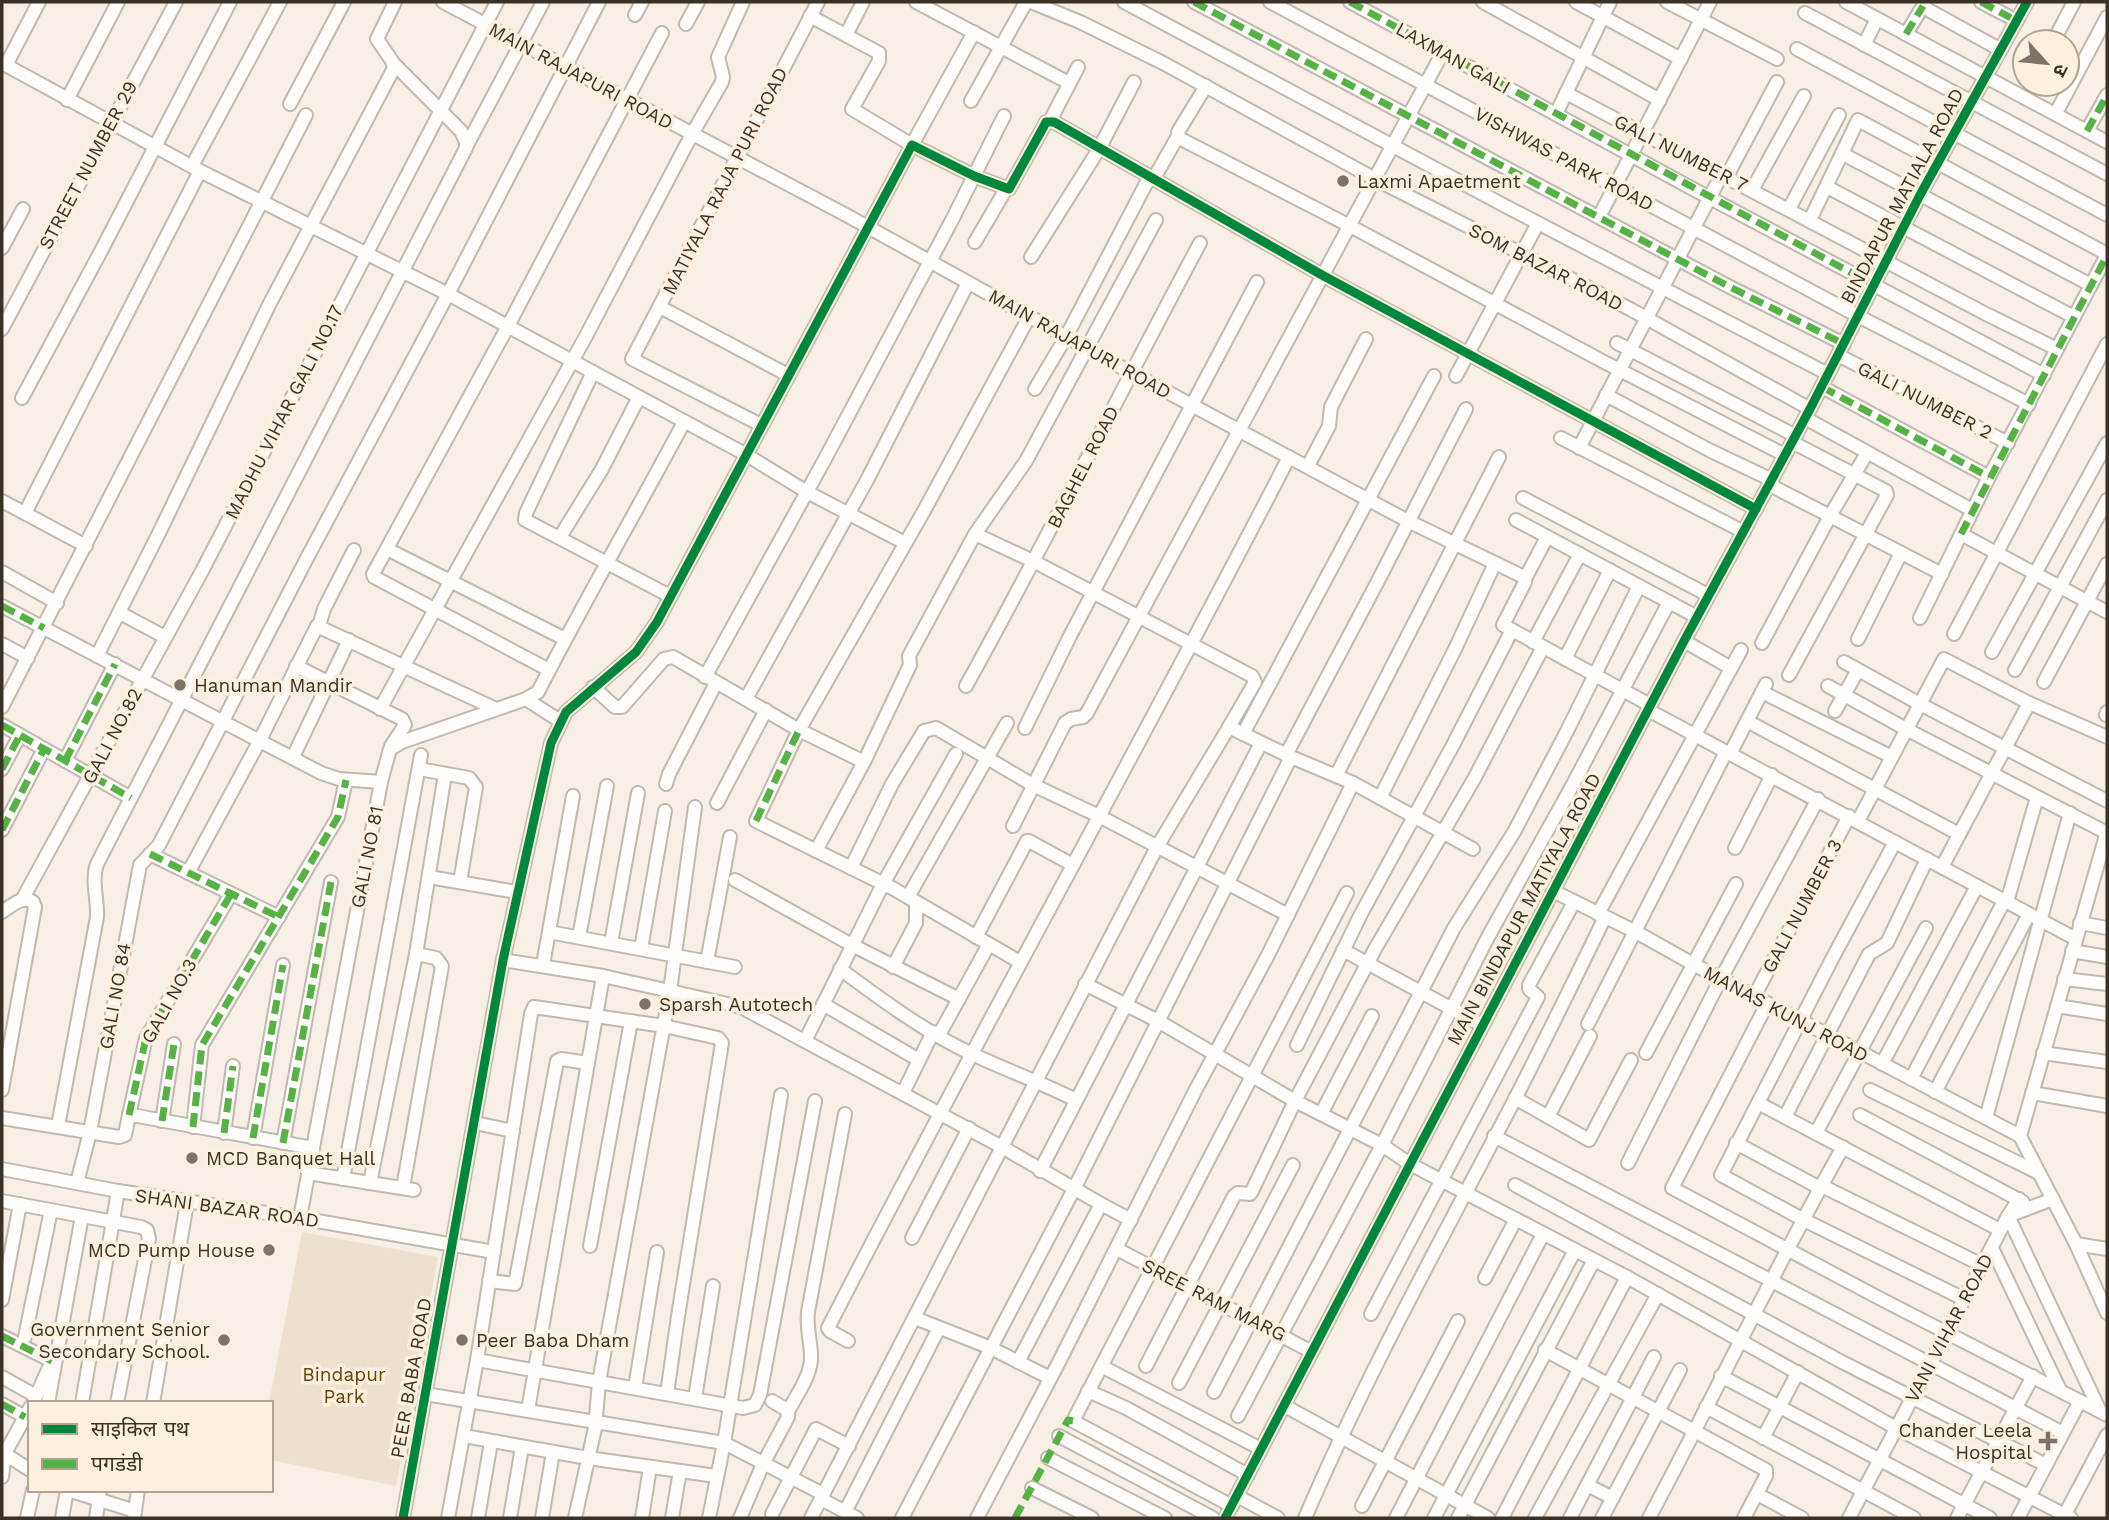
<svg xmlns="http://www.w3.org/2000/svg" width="2109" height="1520" viewBox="0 0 2109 1520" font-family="'Work Sans','Noto Sans Devanagari',sans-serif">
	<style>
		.green { fill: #eee0cf }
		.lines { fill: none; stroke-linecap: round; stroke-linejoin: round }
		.minor-casing { stroke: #c0b9b0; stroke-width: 16 }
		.minor { stroke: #fefdfb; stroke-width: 12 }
		.quiet { stroke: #56b245; stroke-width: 7; stroke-dasharray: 14 7; stroke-linecap: butt }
		.cycleway-casing { stroke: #fef0df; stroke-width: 13 }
		.cycleway { stroke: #00873e; stroke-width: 9 }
		.poi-dot { fill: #7c746a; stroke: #fef0df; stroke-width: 2.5 }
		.labels { text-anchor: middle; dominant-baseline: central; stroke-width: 7; stroke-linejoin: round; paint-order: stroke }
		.street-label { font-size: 19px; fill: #3a3227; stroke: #fef0df }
		.poi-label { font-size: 19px; fill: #3a3227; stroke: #fef0df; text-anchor: start }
		.park-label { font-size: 19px; fill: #674305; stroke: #fef0df }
	</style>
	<rect width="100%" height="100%" fill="#f7efe6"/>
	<path class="green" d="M302,1232L438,1257L396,1486L271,1460V1403H269Z"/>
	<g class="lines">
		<g class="minor-casing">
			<g id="minor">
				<path d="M443,2L848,216L1117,365L1408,521L1524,577L1525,582L1503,625L1650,705"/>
				<path d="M916,2L1069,83"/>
				<path d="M1031,2L1080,22L1163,63L1375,179L1630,309L1810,409"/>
				<path d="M1124,2L1509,208L1828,374"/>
				<path d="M1194,2L1728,286L1844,344"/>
				<path d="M1270,2L1858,316L2029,404"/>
				<path d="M1350,2L1693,189L2044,375"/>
				<path d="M1483,2L1660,100"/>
				<path d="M1576,2L1681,59"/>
				<path d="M1667,2L1777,59"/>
				<path d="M1846,2L2107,142"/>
				<path d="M1924,2L1923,7L2001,50"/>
				<path d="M1981,2L2017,21"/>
				<path d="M1805,13L2107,174"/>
				<path d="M635,15L642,2"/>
				<path d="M810,16L879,53V61L852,109L912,145L974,32"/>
				<path d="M686,24L698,2"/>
				<path d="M1906,34L1923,6"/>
				<path d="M846,35L863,2"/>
				<path d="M2053,42L2074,2"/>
				<path d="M1864,45L1877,19"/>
				<path d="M1797,49L2107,215"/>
				<path d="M2,63L200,171L448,294L745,454L807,492L905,543"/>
				<path d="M6,65L39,2"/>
				<path d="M1206,86L1178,132L1179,138L1350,226L1606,363L1785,455"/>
				<path d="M1566,93L1986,314L2057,349"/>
				<path d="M67,100L118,2"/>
				<path d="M971,101L1026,2"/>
				<path d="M290,104L344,2"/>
				<path d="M2056,113L2107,17"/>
				<path d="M1556,114L1610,2"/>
				<path d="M1050,121L1078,67"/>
				<path d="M2087,131L2107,95"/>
				<path d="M466,147L543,2"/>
				<path d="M1843,154L2091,285"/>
				<path d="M192,166L280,2"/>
				<path d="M1727,176L1777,82"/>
				<path d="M1153,180L1178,136"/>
				<path d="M1827,187L2074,317"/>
				<path d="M1752,190L1804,96"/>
				<path d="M1789,209L1839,115"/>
				<path d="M1599,217L1710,2"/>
				<path d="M1810,220L1858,120L2107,254"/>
				<path d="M975,242L1006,189"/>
				<path d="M2,248L23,209"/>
				<path d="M1031,257L1099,149L1134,82"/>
				<path d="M660,307L788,375"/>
				<path d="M2,329L176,2"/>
				<path d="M1617,343L1796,436"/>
				<path d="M1838,355L2008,443"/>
				<path d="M593,372L526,513L525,520L670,596"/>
				<path d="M1456,376L1538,223"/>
				<path d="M1822,387L1989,477"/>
				<path d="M1035,389L1066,337L1149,178"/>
				<path d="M1606,395L1709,450L1772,480"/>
				<path d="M22,398L100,253L230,2"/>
				<path d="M1805,418L1972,510"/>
				<path d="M761,425L632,359L818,2"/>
				<path d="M1561,438L1744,532"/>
				<path d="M1579,448L1722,174"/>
				<path d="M1308,466L1329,426L1331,407L1366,339"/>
				<path d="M1770,485L1942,574"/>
				<path d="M1523,498L1708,595"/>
				<path d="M2,501L86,546"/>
				<path d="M25,513L200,171"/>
				<path d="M1516,520L1697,617"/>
				<path d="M975,534L1035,562L1252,676L1255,682L1229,727L1291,757L1353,783L1473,849"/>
				<path d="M1961,534L2107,612"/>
				<path d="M560,537L602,469L639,397"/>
				<path d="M387,549L565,639"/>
				<path d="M2,572L57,603"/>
				<path d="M1525,579L1547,537"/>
				<path d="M2,606L321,773L339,779L381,782L300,1218"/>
				<path d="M120,613L165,637"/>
				<path d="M1920,618L1989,477L2107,255"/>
				<path d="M319,626L324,609L354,550"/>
				<path d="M1954,634L2107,344"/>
				<path d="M1858,639L1901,553"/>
				<path d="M1684,641L1731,668"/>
				<path d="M1533,642L1580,554"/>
				<path d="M1762,643L1830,516L1867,453"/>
				<path d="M2,644L28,658"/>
				<path d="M1992,652L2107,443"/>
				<path d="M97,656L161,529L269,305L394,68L392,61L377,39L395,2"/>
				<path d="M1565,659L1610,570"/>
				<path d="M1844,662L1920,704L2107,801"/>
				<path d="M296,666L402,719L405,725L391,746"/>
				<path d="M549,670L374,577L373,574L508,326L662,33"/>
				<path d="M2015,670L2107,500"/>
				<path d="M1789,675L1887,495L1886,491L1792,442"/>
				<path d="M705,677L825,459L952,220L1004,116"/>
				<path d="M2044,682L2107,564"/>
				<path d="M966,686C1047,540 1121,390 1200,243"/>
				<path d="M1828,686L1906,729L2107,833"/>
				<path d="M593,687L615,707H622L664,659L673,657L799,730L864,762"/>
				<path d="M1762,692L1892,757"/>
				<path d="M526,699L538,692C585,600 636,512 684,422"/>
				<path d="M746,699L867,480L968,283"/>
				<path d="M2,707L306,115"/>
				<path d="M380,709L586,336L692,134L722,82L723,77L718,57L743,2"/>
				<path d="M1648,710L2076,939"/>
				<path d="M1835,711L1858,670"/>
				<path d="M2106,715L2107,712"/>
				<path d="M1747,721L1959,834"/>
				<path d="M2,725L131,798"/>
				<path d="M1025,728L1070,636L1257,282"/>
				<path d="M1243,734L1434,376"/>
				<path d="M1730,754L1766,684"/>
				<path d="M1286,755L1379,579L1466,409"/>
				<path d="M293,757L349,640"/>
				<path d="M65,761L115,664"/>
				<path d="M2,769L20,735"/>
				<path d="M419,769L469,778L476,787L460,882"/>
				<path d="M1336,776L1499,457"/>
				<path d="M381,782L390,749L402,742L526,699L560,721"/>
				<path d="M666,784L669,774L716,683"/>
				<path d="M1380,798L1456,647L1495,563"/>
				<path d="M717,803L766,710"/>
				<path d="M1858,821L1944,659L2029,703L2107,737"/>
				<path d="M1013,826L1065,723L1071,719L1083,717L1087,713L1443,52"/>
				<path d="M2,830L44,749"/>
				<path d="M2107,832L2020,1136L2076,1244L2107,1313"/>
				<path d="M1895,842L1832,959L1721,1175L1804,1220L1964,1299"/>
				<path d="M1735,848L1772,775"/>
				<path d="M816,851L864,762L910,665L909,656L975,534L1026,461L1156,220"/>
				<path d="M150,854L279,917"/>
				<path d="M1942,867L2029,703"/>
				<path d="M851,868L892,784L924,731L936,728L1033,785L1099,816L1288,915"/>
				<path d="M188,873L260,740L317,626L496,709"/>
				<path d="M429,877L517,892"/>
				<path d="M735,880L852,945L959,999"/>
				<path d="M1553,891L1636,932L1693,964L2020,1136"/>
				<path d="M908,897L1007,723"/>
				<path d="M22,900L202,571L497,2"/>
				<path d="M2007,902L2037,797"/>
				<path d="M2,912C11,906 23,895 33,902L35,907L2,1090"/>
				<path d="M1598,914L1741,650"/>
				<path d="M2080,923L2107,928"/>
				<path d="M549,932L735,967"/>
				<path d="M579,937L607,786"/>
				<path d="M976,937L1027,841H1029L1073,865"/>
				<path d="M611,943L638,793"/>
				<path d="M641,949L665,811"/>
				<path d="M1343,950L1482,1025"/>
				<path d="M2072,951L2107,957"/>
				<path d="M503,960L603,976L741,1007L1002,1147L1157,847L1229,727"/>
				<path d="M707,962L730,837"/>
				<path d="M1020,962L894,889L756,821L799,730L925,509L1029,317"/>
				<path d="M543,965L573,796"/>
				<path d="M893,967L916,923V902"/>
				<path d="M840,969C882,1000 925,1032 972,1054C1006,1070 1042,1083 1076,1100"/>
				<path d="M2064,979L2107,984"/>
				<path d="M1085,984L1158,1021L1295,1101L1382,1145L1410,1164L1627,1277L1896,1428L2071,1518"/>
				<path d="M1754,997L1849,816"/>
				<path d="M823,1004L919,1060"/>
				<path d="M1767,1004L1672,1188L1879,1298L2107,1415"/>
				<path d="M2057,1006L2107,1014"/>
				<path d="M1588,1024L1726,752"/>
				<path d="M939,1035L989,944"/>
				<path d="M805,1041L883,884L956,754"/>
				<path d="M1297,1045L1361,914L1453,745L1512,630"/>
				<path d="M1646,1053L1736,884"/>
				<path d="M2043,1053L2107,1062"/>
				<path d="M1882,1064L1977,886"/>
				<path d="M1911,1079L2004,901"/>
				<path d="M1870,1090L2039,1173"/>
				<path d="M1935,1092L2029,914"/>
				<path d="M903,1093L933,1032"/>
				<path d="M2032,1093L2107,1106"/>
				<path d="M1515,1098L1589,1140L1631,1060"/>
				<path d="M1758,1103L2000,1230"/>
				<path d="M1321,1114L1372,1016"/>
				<path d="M129,1115L146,1038L231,894"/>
				<path d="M1860,1115L2023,1202"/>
				<path d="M1548,1117L1590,1036"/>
				<path d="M1785,1117L1869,954L1887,943L1927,859"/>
				<path d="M2,1118L119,1137L125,1135L129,1115H132L313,1148"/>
				<path d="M1986,1118L2070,813"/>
				<path d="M162,1121L174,1044"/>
				<path d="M475,1123L513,1131"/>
				<path d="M58,1126L97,917C98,899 91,881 97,864L466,148V142L461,131L394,64"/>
				<path d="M193,1127L202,1045L338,817L346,780"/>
				<path d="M224,1133L233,1066"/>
				<path d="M1816,1133L1926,928"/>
				<path d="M1494,1136L2063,1433"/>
				<path d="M253,1138L283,965"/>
				<path d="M283,1143L331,882"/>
				<path d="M1736,1143L1820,1188"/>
				<path d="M1628,1163L1716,988L1818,799"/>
				<path d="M2,1169L118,1191L300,1218L494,1252"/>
				<path d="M1040,1171L1261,743"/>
				<path d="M308,1173L370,1183L416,954L445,774"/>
				<path d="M343,1179L421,755"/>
				<path d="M77,1183L90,1132L140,865L159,845L307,558L448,294L599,2"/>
				<path d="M370,1183L414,1190"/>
				<path d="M1515,1185L1842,1362L2046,1465"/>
				<path d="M1822,1186L1982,1265"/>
				<path d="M403,1188L442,966L436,958L416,954"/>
				<path d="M2019,1199L2008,1216L2100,1411"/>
				<path d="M2,1201L141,1227L147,1230L149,1239L117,1403"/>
				<path d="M912,1238L969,1128"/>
				<path d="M2076,1244L2107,1249"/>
				<path d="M590,1246L631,1021"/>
				<path d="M1992,1248L2060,1390"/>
				<path d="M1117,1249L1312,1352"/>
				<path d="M1485,1278L1516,1219"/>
				<path d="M489,1281L515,1284L557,1061L561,1059L588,1063"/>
				<path d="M2,1300L20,1204"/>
				<path d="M1371,1314L1538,997L1529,989V985L1574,902"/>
				<path d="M915,1318L991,1348L1050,1378"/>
				<path d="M2,1336L52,1361L33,1403"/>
				<path d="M25,1337L51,1210"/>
				<path d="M848,1341L830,1331L828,1328C978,1035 1139,749 1289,457"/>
				<path d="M1545,1350L1766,1470V1476L1744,1518"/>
				<path d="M477,1360L743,1408L755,1405L760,1395L815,1101"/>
				<path d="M1018,1362L1101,1204L1131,1220"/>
				<path d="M1146,1366L1234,1196L1238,1193L1250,1194L1252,1191L1295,1101L1375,949L1474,779L1543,647"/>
				<path d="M1103,1367L1261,1449"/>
				<path d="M1721,1376L1990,1518"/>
				<path d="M2,1377L36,1396"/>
				<path d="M1179,1383L1293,1165"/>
				<path d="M635,1388L657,1252"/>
				<path d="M1088,1391L1126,1408L1248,1475"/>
				<path d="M1214,1392L1454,928L1514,832L1566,733L1639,586"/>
				<path d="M425,1394L724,1443L823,1494"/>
				<path d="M695,1398L713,1286"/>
				<path d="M48,1403L82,1216"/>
				<path d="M82,1403L118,1191"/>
				<path d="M153,1403L187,1203"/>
				<path d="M2,1404L25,1417"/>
				<path d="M1285,1406L1488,1518"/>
				<path d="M1706,1407L1914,1518"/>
				<path d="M528,1410L603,976"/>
				<path d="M788,1412C796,1395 812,1375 811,1356C811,1341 806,1328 808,1312L845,1114"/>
				<path d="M1238,1416L1382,1145L1488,937L1571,788L1669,602"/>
				<path d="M464,1436L588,1458L716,1476"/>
				<path d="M1059,1436L1213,1518"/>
				<path d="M1763,1438L1798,1372"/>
				<path d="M2,1452L30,1470"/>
				<path d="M1048,1458L1165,1518"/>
				<path d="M2,1477L5,1453L30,1408"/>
				<path d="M1587,1485L1613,1498"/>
				<path d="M1032,1488L1092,1518"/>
				<path d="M68,1490L135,1511"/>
				<path d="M1757,1494L1802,1518"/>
				<path d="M1237,1496L1278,1518"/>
				<path d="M821,1499L857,1518"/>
				<path d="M1232,1506L1073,1421L1347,893"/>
				<path d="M1362,1506L1458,1321"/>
				<path d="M845,1512L939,1328"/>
				<path d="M772,1514L816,1429L849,1446"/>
				<path d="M27,1518L33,1490"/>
				<path d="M62,1518L67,1490"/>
				<path d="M96,1518L100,1490"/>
				<path d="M134,1518L138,1490"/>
				<path d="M403,1518L503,960L551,743L566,712L636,652L657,622L912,145L974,176L1009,189L1044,126L1046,122H1054L1322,275L1756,509"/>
				<path d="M448,1518L477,1360L531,1014L534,1007L664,1026L718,1038L722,1043L678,1316L667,1394"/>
				<path d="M478,1518L491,1442"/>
				<path d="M510,1518L522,1447"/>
				<path d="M542,1518L553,1452"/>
				<path d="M575,1518L595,1428L599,1382L670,991L695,807"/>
				<path d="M642,1518L650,1467"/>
				<path d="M672,1518L680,1471"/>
				<path d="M709,1518L724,1443L781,1095"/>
				<path d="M740,1518L763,1464L788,1417L787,1410L772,1401"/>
				<path d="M811,1518L1002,1147L1101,1204"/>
				<path d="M902,1518L1074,1189L1291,757"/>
				<path d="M977,1518L1059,1362L1195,1091L1268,955L1353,783"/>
				<path d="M1225,1518L1684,641L1810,409L1920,195L2027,2"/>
				<path d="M1305,1518C1367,1373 1443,1237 1516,1097C1546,1038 1576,977 1605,917"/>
				<path d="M1396,1518L1543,1234"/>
				<path d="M1434,1518L1575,1250"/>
				<path d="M1458,1518L1594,1260"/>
				<path d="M1502,1518L1627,1277"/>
				<path d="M1535,1518L1658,1294"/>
				<path d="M1570,1518L1654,1357"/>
				<path d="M1602,1518L1680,1370"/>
				<path d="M1649,1518C1715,1395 1774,1269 1843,1147"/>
				<path d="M1849,1518L2008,1216L2053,1199"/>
				<path d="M1957,1518L2033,1376"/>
				<path d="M2018,1518L2080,1401"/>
				<path d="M2063,1518L2107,1435"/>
			</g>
		</g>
		<use href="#minor" class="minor"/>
		<g class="quiet">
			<path d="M1194,2L1728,286L1844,344"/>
			<path d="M1350,2L1874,285"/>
			<path d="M1981,2L2017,21"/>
			<path d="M1906,34L1923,6"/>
			<path d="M2087,131L2107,95"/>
			<path d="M1822,387L1989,477"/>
			<path d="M1961,534L2107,255"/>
			<path d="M2,606L44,628"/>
			<path d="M2,725L131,798"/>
			<path d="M65,761L115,664"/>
			<path d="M2,769L20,735"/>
			<path d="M756,821L799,730"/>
			<path d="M2,830L44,749"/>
			<path d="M150,854L279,917"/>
			<path d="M129,1115L146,1038L231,894"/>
			<path d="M162,1121L174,1044"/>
			<path d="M193,1127L202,1045L338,817L346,780"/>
			<path d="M224,1133L233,1066"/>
			<path d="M253,1138L283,965"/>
			<path d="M283,1143L331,882"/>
			<path d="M2,1336L52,1361"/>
			<path d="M2,1404L25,1417"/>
			<path d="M1015,1518L1068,1420L1073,1421"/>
		</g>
		<g class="cycleway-casing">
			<g id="cycleway">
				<path d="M403,1518L503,960L551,743L566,712L636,652L657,622L912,145L974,176L1009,189L1044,126L1046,122H1054L1322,275L1756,509"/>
				<path d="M1225,1518L1684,641L1810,409L1920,195L2027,2"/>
			</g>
		</g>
		<use href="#cycleway" class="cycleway"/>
	</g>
	<g class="poi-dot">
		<circle cx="1343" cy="181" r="7"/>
		<circle cx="180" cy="685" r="7"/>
		<circle cx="645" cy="1004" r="7"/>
		<circle cx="192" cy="1158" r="7"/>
		<circle cx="269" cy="1250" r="7"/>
		<circle cx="224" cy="1340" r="7"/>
		<circle cx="462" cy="1340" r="7"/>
		<path d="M2044.5 1430.5h7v7h7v7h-7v7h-7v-7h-7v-7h7z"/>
	</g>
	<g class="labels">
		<g class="street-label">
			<text transform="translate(1453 58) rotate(29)">LAXMAN GALI</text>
			<text transform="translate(581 76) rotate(28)">MAIN RAJAPURI ROAD</text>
			<text transform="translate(1681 153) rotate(27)">GALI NUMBER 7</text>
			<text transform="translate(1564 159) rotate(28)">VISHWAS PARK ROAD</text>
			<text transform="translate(88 165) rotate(-62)">STREET NUMBER 29</text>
			<text transform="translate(725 181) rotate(-63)">MATIYALA RAJA PURI ROAD</text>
			<text transform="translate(1902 196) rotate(-62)">BINDAPUR MATIALA ROAD</text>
			<text transform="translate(1546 267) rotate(27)">SOM BAZAR ROAD</text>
			<text transform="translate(1080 344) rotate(29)">MAIN RAJAPURI ROAD</text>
			<text transform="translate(1925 400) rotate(27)">GALI NUMBER 2</text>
			<text transform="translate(284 412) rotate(-63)">MADHU VIHAR GALI NO.17</text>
			<text transform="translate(1083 467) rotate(-63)">BAGHEL ROAD</text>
			<text transform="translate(112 736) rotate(-62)">GALI NO.82</text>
			<text transform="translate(367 857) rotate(-79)">GALI NO 81</text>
			<text transform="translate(1802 906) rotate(-62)">GALI NUMBER 3</text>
			<text transform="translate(1524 909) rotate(-62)">MAIN BINDAPUR MATIYALA ROAD</text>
			<text transform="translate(115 996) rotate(-80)">GALI NO 84</text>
			<text transform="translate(169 1001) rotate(-61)">GALI NO.3</text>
			<text transform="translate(1786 1014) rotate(28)">MANAS KUNJ ROAD</text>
			<text transform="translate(227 1208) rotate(8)">SHANI BAZAR ROAD</text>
			<text transform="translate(1214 1300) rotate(27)">SREE RAM MARG</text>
			<text transform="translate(1949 1328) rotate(-62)">VANI VIHAR ROAD</text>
			<text transform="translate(411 1378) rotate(-80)">PEER BABA ROAD</text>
		</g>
		<g class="poi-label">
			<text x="1357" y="181">Laxmi Apaetment</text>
			<text x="194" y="685">Hanuman Mandir</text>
			<text x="659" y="1004">Sparsh Autotech</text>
			<text x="206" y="1158">MCD Banquet Hall</text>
			<text x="255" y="1250" text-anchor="end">MCD Pump House</text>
			<text x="210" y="1329" text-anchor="end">Government Senior<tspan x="210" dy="22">Secondary School.</tspan></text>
			<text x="476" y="1340">Peer Baba Dham</text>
			<text x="2032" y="1430" text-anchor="end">Chander Leela<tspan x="2032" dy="22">Hospital</tspan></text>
		</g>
		<g class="park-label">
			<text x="344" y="1374">Bindapur<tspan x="344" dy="22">Park</tspan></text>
		</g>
	</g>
	<rect width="2109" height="1520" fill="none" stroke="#3a3227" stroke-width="7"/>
	<rect x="28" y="1401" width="245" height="91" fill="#fef0df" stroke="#b0a495" stroke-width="2"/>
	<rect x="42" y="1424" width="35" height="10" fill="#00873e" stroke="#b0a495" stroke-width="2"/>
	<text x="91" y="1436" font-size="21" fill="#3a3227">साइकिल पथ</text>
	<rect x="42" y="1459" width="35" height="10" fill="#56b245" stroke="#b0a495" stroke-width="2"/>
	<text x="91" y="1471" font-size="21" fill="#3a3227">पगडंडी</text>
	<g transform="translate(2046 63) rotate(117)"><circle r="33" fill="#fef0df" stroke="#b0a495" stroke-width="2"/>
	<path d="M0-5L12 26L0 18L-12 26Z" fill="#7c746a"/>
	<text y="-10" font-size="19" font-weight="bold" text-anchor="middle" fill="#3a3227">उ</text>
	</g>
</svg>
